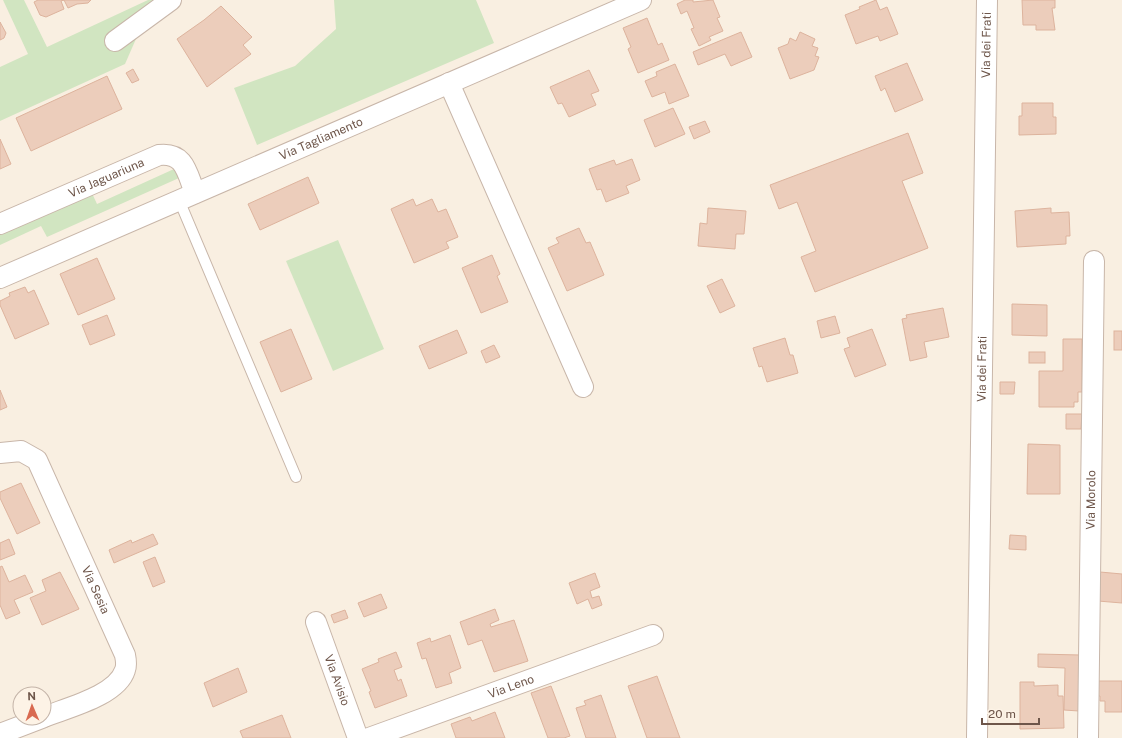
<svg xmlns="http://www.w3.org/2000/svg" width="1122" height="738" viewBox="0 0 1122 738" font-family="'Public Sans',sans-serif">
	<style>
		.green { fill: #d1e5c1 }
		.building { fill: #eccdbb; stroke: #ddb39d }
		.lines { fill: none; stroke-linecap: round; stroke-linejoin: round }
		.lane-casing { stroke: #c8b6a9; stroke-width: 12 }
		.street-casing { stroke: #c8b6a9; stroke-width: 22 }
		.lane { stroke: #fff; stroke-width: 10 }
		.street { stroke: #fff; stroke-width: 20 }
		.labels { text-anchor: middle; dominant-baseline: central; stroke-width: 3; stroke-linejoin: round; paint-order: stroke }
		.street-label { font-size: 12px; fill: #6e564a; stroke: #fdf3e6 }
	</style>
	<rect width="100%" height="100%" fill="#f9efe1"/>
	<g class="green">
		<path d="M3,0H24L47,47L148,0H153L125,64L0,121V67L28,54Z"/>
		<path d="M334,0H476L494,43L257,145L234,88L295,66L336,29Z"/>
		<path d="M174,169L179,178L47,237L41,226L0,245V231L90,189L97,204Z"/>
		<path d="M338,240L384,349L333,371L286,261Z"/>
	</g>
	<g class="building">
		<path d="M38,0H91L88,3L77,4L68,8L64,0L61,1L64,9L46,17L40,15L34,2Z"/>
		<path d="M685,0H693V2L713,0L720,17L717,18L723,31L709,37L711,40L699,46L691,29L694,28L687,11L681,14L677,4Z"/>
		<path d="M876,0L880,10L887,7L898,34L880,41L878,36L856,44L845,15L860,9L859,7Z"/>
		<path d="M1022,0H1055V8H1052L1055,30H1036V25H1023Z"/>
		<path d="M221,6L252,37L243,45L251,54L207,87L177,39L204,20Z"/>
		<path d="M647,18L658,45L662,43L669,60L638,73L628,49L631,47L623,28Z"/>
		<path d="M0,22L6,33L4,38L0,40Z"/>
		<path d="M741,32L752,57L731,66L725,54L698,65L693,52Z"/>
		<path d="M800,32L815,39L812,46L818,48L815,56L819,57L814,70L790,79L778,48L788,44L790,38L796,41Z"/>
		<path d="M907,63L923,100L895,112L885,88L881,91L875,76Z"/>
		<path d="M675,64L689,96L669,104L665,92L652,97L645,81L657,76L656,72Z"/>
		<path d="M133,69L139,80L132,83L126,73Z"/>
		<path d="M589,70L599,91L591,94L596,105L569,117L562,103L558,104L550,87Z"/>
		<path d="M107,76L122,109L31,151L16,118Z"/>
		<path d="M1022,103H1053V117H1056V134L1019,135V116H1022Z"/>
		<path d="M673,108L685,134L655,147L644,120Z"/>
		<path d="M705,121L710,132L694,139L689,127Z"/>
		<path d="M908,133L923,173L902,181L928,248L815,292L801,257L816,251L797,202L779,209L770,185Z"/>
		<path d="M0,139L11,164L0,169Z"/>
		<path d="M632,159L640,180L626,186L629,193L606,202L601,189L597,190L589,169L614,160L616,165Z"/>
		<path d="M308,177L319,203L260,230L248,204Z"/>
		<path d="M413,199L416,206L432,199L438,212L446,209L458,237L446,242L449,248L414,263L391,209Z"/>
		<path d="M708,208L746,211L744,234H736L735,249L698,246L700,223L707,224Z"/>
		<path d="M1051,208V213L1069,212L1070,236H1066V244L1017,247L1015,211Z"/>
		<path d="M579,228L586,243L590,242L604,275L567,291L548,248L559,243L556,238Z"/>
		<path d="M492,255L500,274L497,276L508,302L481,313L462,268Z"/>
		<path d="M97,258L115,299L78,315L60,274Z"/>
		<path d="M722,279L735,306L720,313L707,286Z"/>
		<path d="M25,287L28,293L34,290L49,324L15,339L0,305V301L10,296L9,293Z"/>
		<path d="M1012,304L1047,305V336L1012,335Z"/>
		<path d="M943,308L949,337L924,342L927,357L910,361L902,319L907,318L906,315Z"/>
		<path d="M107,315L115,335L90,345L82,325Z"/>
		<path d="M835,316L840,333L821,338L817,321Z"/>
		<path d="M291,329L312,379L281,392L260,342Z"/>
		<path d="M872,329L886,365L855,377L844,349L850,347L847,338Z"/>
		<path d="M457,330L467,353L429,369L419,346Z"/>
		<rect x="1114" y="331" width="8" height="19"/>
		<path d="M785,338L790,355H793L798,373L767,382L762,366L759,367L753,348Z"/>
		<path d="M1063,339H1082V392H1078V402H1074V407H1039V371H1063Z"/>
		<path d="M494,345L500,357L486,363L481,351Z"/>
		<rect x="1029" y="352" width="16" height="11"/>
		<path d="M1000,382H1015L1014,394H1000Z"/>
		<path d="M0,390L7,407L0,410Z"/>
		<path d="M1066,414H1082L1081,429H1066Z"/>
		<path d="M1028,444L1060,445V494H1027Z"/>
		<path d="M21,483L40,523L17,534L0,498V492Z"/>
		<path d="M153,534L158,544L114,563L109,550L131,540L132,543Z"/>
		<path d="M1010,535L1026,536V550L1009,549Z"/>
		<path d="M9,539L15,554L0,560V543Z"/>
		<path d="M155,557L165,582L153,587L143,562Z"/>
		<path d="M2,566L9,582L25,575L33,592L14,600L20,613L6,619L0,605V567Z"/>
		<path d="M60,572L79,609L42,625L30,598L46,591L42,580Z"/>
		<path d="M1100,572L1122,574V603L1098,601Z"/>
		<path d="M595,573L600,587L590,591L592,598L599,596L602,605L592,609L588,599L577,604L569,583Z"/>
		<path d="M381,594L387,608L364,617L358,603Z"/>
		<path d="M495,609L499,620L490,624L491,627L514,620L528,661L494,672L482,640L468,645L460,622Z"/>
		<path d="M345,610L348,618L334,623L331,615Z"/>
		<path d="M450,635L461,668L449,673L452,683L436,688L426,658L422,659L417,643L430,638L431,642Z"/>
		<path d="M396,652L402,667L394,670L398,681L401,679L407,696L375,708L369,692L371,691L362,669L379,662L378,659Z"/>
		<path d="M1038,654L1080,655L1079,711L1064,710L1065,668L1038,667Z"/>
		<path d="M238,668L247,692L213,707L204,683Z"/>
		<path d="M657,676L680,738H647L628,686Z"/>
		<path d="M1097,681H1122V712H1105V701H1100V696H1098Z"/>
		<path d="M1020,682H1034V686L1058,685V696H1063L1064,728L1020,729Z"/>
		<path d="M551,686L570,736L564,738H548L531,693Z"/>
		<path d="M601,695L616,738H586L576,708L586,705L584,701Z"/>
		<path d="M495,712L505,738H456L451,724L470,717L472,721Z"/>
		<path d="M282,715L291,738H243L240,731Z"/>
	</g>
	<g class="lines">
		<g class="lane-casing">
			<path id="lane" d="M179,200L296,477"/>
		</g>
		<g class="street-casing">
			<g id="street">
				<path d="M115,41L171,0"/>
				<path d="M449,83L583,387"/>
				<path id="s1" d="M0,224L159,155C185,152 187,173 195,193"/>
				<path id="s2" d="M0,278L641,0"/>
				<path id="s3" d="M0,453L21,451L37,460L125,655C126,660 127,665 125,670C117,696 66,708 44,717"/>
				<path id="s4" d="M316,622L358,738"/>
				<path d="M0,734L42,718"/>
				<path id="s5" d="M369,738L653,635"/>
				<path id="s6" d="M977,738L987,0"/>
				<path id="s7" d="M1088,738L1094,261"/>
			</g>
		</g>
		<use href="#lane" class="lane"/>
		<use href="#street" class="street"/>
	</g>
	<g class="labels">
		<g class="street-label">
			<text stroke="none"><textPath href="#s6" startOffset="693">Via dei Frati</textPath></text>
			<text stroke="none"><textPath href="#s2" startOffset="350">Via Tagliamento</textPath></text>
			<text stroke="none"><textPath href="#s1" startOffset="116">Via Jaguariuna</textPath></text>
			<text stroke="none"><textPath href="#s6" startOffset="369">Via dei Frati</textPath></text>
			<text stroke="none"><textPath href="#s7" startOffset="238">Via Morolo</textPath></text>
			<text stroke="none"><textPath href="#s3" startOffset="182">Via Sesia</textPath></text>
			<text stroke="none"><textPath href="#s4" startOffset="62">Via Avisio</textPath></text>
			<text stroke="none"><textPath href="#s5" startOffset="151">Via Leno</textPath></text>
		</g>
	</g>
	<g transform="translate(32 706) rotate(358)"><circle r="19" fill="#fdf3e6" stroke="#c4b4a8"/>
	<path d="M0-3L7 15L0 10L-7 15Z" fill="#d96a50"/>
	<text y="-6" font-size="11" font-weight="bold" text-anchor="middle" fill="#6e564a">N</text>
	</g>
	<path d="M982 718v6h57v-6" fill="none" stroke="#6e564a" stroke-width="2"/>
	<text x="988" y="718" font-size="12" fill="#6e564a" stroke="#fdf3e6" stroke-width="3" paint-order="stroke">20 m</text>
</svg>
